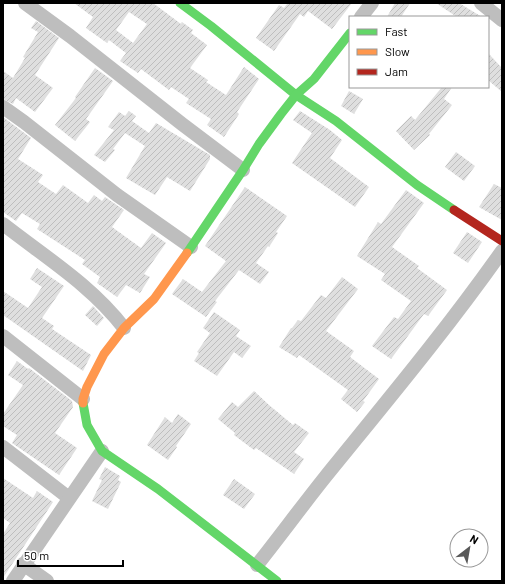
<svg xmlns="http://www.w3.org/2000/svg" width="505" height="584" viewBox="0 0 505 584" font-family="Barlow,sans-serif">
	<style>
		.building { fill: url(#building-hatch); fill-rule: evenodd }
		.lines { fill: none; stroke-linecap: round; stroke-linejoin: round }
		.street { stroke: #bebebe; stroke-width: 14 }
		.fast { stroke: #63d668; stroke-width: 9 }
		.slow { stroke: #ff974d; stroke-width: 9 }
		.jam { stroke: #b3261e; stroke-width: 9 }
	</style>
	<defs>
		<pattern id="building-hatch" width="6" height="6" patternUnits="userSpaceOnUse"><rect width="6" height="6" fill="#dfdfdf"/><path d="M-1 1l2-2M0 6l6-6M5 7l2-2" fill="none" stroke="#bebebe"/></pattern>
	</defs>
	<rect width="100%" height="100%" fill="#fff"/>
	<g class="building">
		<path d="M74,3H153L181,24L182,22L193,30L191,33L207,45L190,68L208,80L206,82L226,95L244,67L259,79L237,112L239,114L224,137L207,125L211,119L186,103L189,99L171,87L169,90L141,69L138,73L120,61L126,53L109,40L107,43L86,28L93,17ZM129,12L147,24L133,43L116,30Z"/>
		<path d="M285,3H352L332,29L308,11L304,17L300,14L274,51L256,38L279,5L284,8L287,4Z"/>
		<path d="M395,3H410L401,17H387Z"/>
		<path d="M436,3H459L482,17H457Z"/>
		<path d="M36,21L59,38L35,75L53,88L35,112L16,98L13,104L3,99V71L13,78L25,58L23,57L38,32L31,28Z"/>
		<path d="M488,53L502,68V92L488,80Z"/>
		<path d="M95,68L113,81L86,119L90,122L75,141L55,125L76,98L75,97Z"/>
		<path d="M442,87H452L444,99L452,105L429,134L430,135L414,150L396,131L411,116L415,120Z"/>
		<path d="M349,91L363,99L354,114L341,106Z"/>
		<path d="M129,111L136,116L132,121L149,133L156,123L210,155V159L190,191L167,177L155,195L126,178L145,146L125,133L113,149L115,150L105,162L94,155L114,130L108,127L119,112L125,116Z"/>
		<path d="M300,111L330,130L342,140L330,158L369,187L355,207L292,163L312,133L293,120Z"/>
		<path d="M3,117L31,138L18,159L43,175L38,182L56,194L63,185L88,203L94,195L102,201L105,197L124,210L112,227L141,248L152,233L166,243L144,274L150,277L140,293L126,285L117,297L97,283L100,277L82,264L85,260L37,229L40,224L22,213L16,221L3,212Z"/>
		<path d="M456,152L475,166L464,181L445,167Z"/>
		<path d="M494,184L502,188V220L479,207Z"/>
		<path d="M245,187L287,216L276,232L278,233L269,247L268,246L256,263L269,272L260,284L239,270L215,301L217,302L206,317L172,294L183,279L202,292L226,261L205,246Z"/>
		<path d="M406,190L424,203L392,247L419,266L417,268L447,290L428,316L424,314L391,359L372,346L394,317L398,319L411,301L381,280L385,274L357,256L378,222L381,224Z"/>
		<path d="M467,232L482,242L468,263L453,253Z"/>
		<path d="M37,268L64,286L42,318L54,326L52,329L91,355L83,371L3,315V291L28,308L42,287L30,279Z"/>
		<path d="M342,277L358,289L326,331L354,351L350,357L379,379L363,401L365,402L357,412L341,399L348,390L299,355L297,358L279,347L291,328H292L298,320L301,321L321,295L326,298Z"/>
		<path d="M93,306L104,318L97,326L85,315Z"/>
		<path d="M214,312L240,330L236,336L251,346L242,358L234,352L217,376L194,361L199,353L197,352L210,333L203,328Z"/>
		<path d="M17,361L28,369L29,368L72,401L73,407L55,433L77,448L59,475L12,443L17,435L3,426V414L23,385L8,375Z"/>
		<path d="M254,391L269,405L293,425L295,423L309,433L294,452L304,459L294,474L256,448L254,450L234,435L235,433L218,419L232,402L238,407Z"/>
		<path d="M178,414L191,424L176,446L177,447L168,460L147,445L165,417L172,423Z"/>
		<path d="M105,467L120,476L118,480L121,482L108,509L92,501L102,480L99,479Z"/>
		<path d="M3,478L33,498L37,491L53,502L3,578V534L10,523L3,518Z"/>
		<path d="M234,479L255,494L244,509L223,495Z"/>
	</g>
	<g class="lines">
		<g class="street">
			<path d="M25,3L70,36L182,124L243,170"/>
			<path d="M481,3L502,20"/>
			<path d="M361,17L372,3"/>
			<path d="M3,107L24,122L117,195L191,247"/>
			<path d="M3,224C45,257 91,285 124,328"/>
			<path d="M3,336L83,399"/>
			<path d="M3,447L69,498"/>
			<path d="M23,564L47,581"/>
			<path d="M257,565C280,536 302,506 326,476C386,402 447,329 502,251"/>
			<path d="M13,581L102,451"/>
		</g>
		<g class="fast">
			<path d="M180,3L211,26L296,95L336,121L417,185L454,210"/>
			<path d="M187,253L243,170L259,144L281,114L296,95L314,79L350,33"/>
			<path d="M83,403L87,425L102,451L158,489L277,581"/>
		</g>
		<path class="slow" d="M83,403V399L87,387L104,354L124,328L154,299L187,253"/>
		<path class="jam" d="M454,210L502,241"/>
	</g>
	<rect width="505" height="584" fill="none" stroke="#000000" stroke-width="8"/>
	<rect x="349" y="16" width="140" height="72" fill="#ffffff" stroke="#999999"/>
	<rect x="357" y="29" width="20" height="6" fill="#63d668" stroke="#999999"/>
	<text x="385" y="36" font-size="12" fill="#000000">Fast</text>
	<rect x="357" y="49" width="20" height="6" fill="#ff974d" stroke="#999999"/>
	<text x="385" y="56" font-size="12" fill="#000000">Slow</text>
	<rect x="357" y="69" width="20" height="6" fill="#b3261e" stroke="#999999"/>
	<text x="385" y="76" font-size="12" fill="#000000">Jam</text>
	<g transform="translate(469 548) rotate(31)"><circle r="19" fill="#ffffff" stroke="#999999"/>
	<path d="M0-3L7 15L0 10L-7 15Z" fill="#595959"/>
	<text y="-6" font-size="11" font-weight="bold" text-anchor="middle" fill="#000000">N</text>
	</g>
	<path d="M18 560v6h105v-6" fill="none" stroke="#000000" stroke-width="2"/>
	<text x="24" y="560" font-size="12" fill="#000000" stroke="#ffffff" stroke-width="3" paint-order="stroke">50 m</text>
</svg>
